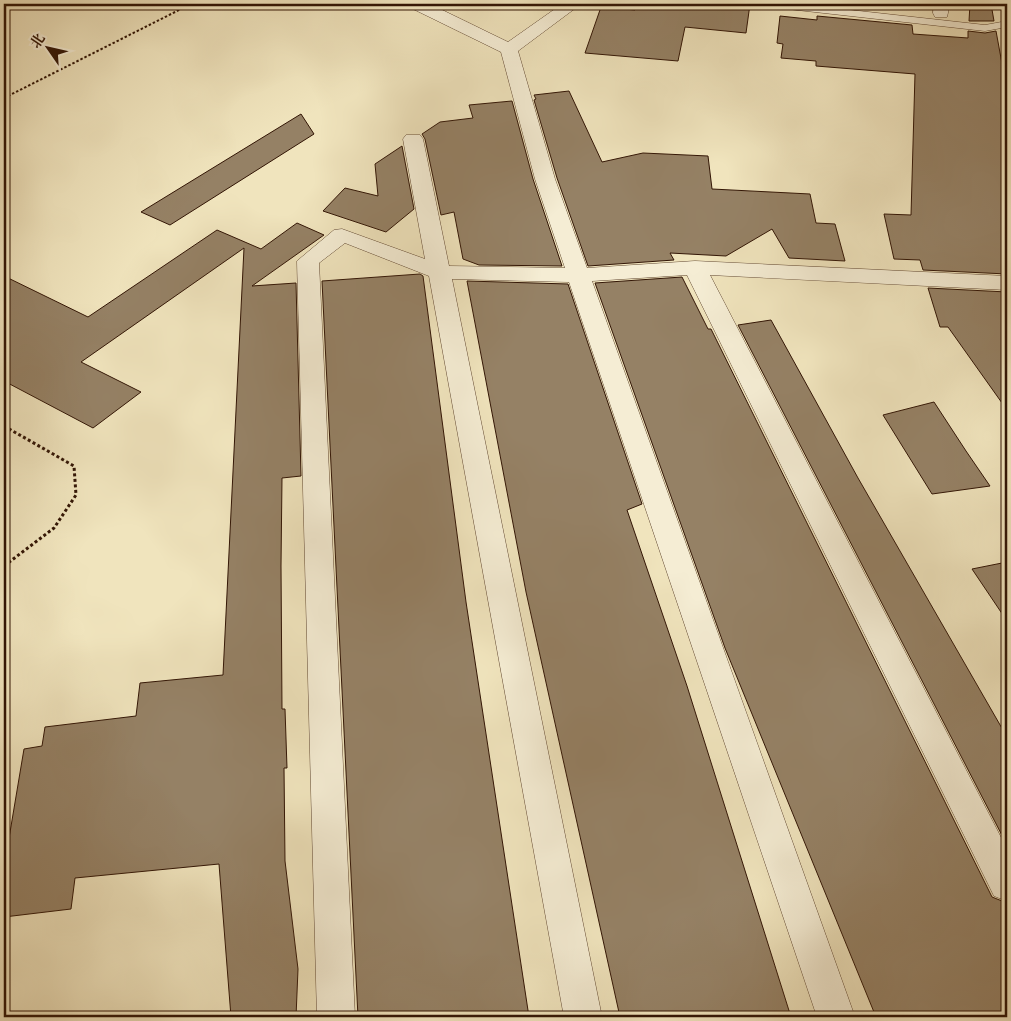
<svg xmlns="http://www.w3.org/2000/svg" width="1011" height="1021" viewBox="0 0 1011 1021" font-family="'Old Standard TT','Noto Serif SC',serif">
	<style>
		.building { fill: #958165; stroke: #321505 }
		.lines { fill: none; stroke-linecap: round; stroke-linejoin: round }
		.lane-casing { stroke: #624933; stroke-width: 1 }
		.street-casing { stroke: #624933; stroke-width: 1 }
		.path-far1 { stroke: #321505; stroke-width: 2; stroke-dasharray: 2.5 2; stroke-linecap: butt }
		.path { stroke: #321505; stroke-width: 3; stroke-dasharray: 3 2.5; stroke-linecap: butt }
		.lane { fill: #f5edd4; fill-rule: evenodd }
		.street { fill: #f5edd4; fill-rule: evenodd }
	</style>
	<rect width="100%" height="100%" fill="#f0e4bd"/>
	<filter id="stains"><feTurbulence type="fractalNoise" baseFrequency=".004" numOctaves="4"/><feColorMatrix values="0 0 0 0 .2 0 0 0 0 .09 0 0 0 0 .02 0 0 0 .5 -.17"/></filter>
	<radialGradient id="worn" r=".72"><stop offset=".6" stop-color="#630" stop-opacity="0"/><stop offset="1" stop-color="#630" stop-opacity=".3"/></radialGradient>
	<g class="building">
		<path d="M635,4H750L746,33L685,27L678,61L585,53L601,7L635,10Z"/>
		<path d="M970,4H991L994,21H969Z"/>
		<path d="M780,16L817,20V16L912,25L913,34L968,38V31L985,33L996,31L1005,80H1007V274L923,270L920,260L894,259L884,214L911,215L915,74L816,66V61L781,58L783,44L777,43Z"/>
		<path d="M569,91L602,162L643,153L708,156L712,189L810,194L816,223L835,224L845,261L789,258L772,229L726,256L670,253L674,260L588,266L557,178L534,100L536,99L534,95Z"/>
		<path d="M512,101L533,179L562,266L479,265L463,259L454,212L441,215L425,139L422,134L440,122L473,118L469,105Z"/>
		<path d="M301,114L314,134L170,225L141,212Z"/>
		<path d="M402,146L414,209L386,232L323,211L345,188L378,196L375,164Z"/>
		<path d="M297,223L324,235L252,286L296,283L301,476L282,478L281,566L282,709H285L287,768H284L285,861L298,969L296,1017H231L219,864L75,878L71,909L4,917V868L24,749L42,746L45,727L136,716L140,683L223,675L244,248L81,362L141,392L93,428L4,381V276L88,317L217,230L261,249Z"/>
		<path d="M420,274L423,276L466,602L529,1017H358L322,281Z"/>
		<path d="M682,277L708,329H711L992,897L1007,903V1017H876L725,648L595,283Z"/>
		<path d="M467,281L568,284L642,504L627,510L687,686L791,1017H620L526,592Z"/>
		<path d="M928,288L1007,292V410L948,327H940Z"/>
		<path d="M771,320L858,478L1007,737V845L738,325Z"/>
		<path d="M934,402L966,451L990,486L932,494L883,415Z"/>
		<path d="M1007,562V621L972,569Z"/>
	</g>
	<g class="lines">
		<g class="lane-casing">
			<path id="lane" d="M765,4H796L985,25L1007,21V27L985,31L770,7Z"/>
		</g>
		<g class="street-casing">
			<g id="street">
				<path d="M409,4H430L508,42L562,4H581L518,51L555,179L587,268L695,261L1007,276V290L710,275L1007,849V901L994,896L687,275L592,281L855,1017H817L569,282L452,279L602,1017H564L429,276L345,243L319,263L355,1017H317L297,261L334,230L342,229L425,259L403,139L406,135H420L423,139L449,266L565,268L535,179L501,52L411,8Z"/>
				<path d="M934,4H950L947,17H935L933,13Z"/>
			</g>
		</g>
		<path class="path-far1" d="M4,98L191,4"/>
		<path class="path" d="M4,426L74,466L76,495L54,528L4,566"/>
		<use href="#lane" class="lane"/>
		<use href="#street" class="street"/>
	</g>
	<rect width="1011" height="1021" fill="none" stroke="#f0e4bd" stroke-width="20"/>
	<rect x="5" y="5" width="1001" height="1011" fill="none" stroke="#321505" stroke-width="2.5"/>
	<rect x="10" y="10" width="991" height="1001" fill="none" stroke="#321505"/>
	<g transform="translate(48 48) rotate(304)" stroke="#f5edd4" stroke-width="4" paint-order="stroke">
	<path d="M0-4L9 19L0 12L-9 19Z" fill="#321505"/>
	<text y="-8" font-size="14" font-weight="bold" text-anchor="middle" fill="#321505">北</text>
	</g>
	<rect width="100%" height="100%" filter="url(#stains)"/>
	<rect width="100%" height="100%" fill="url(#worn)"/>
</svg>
